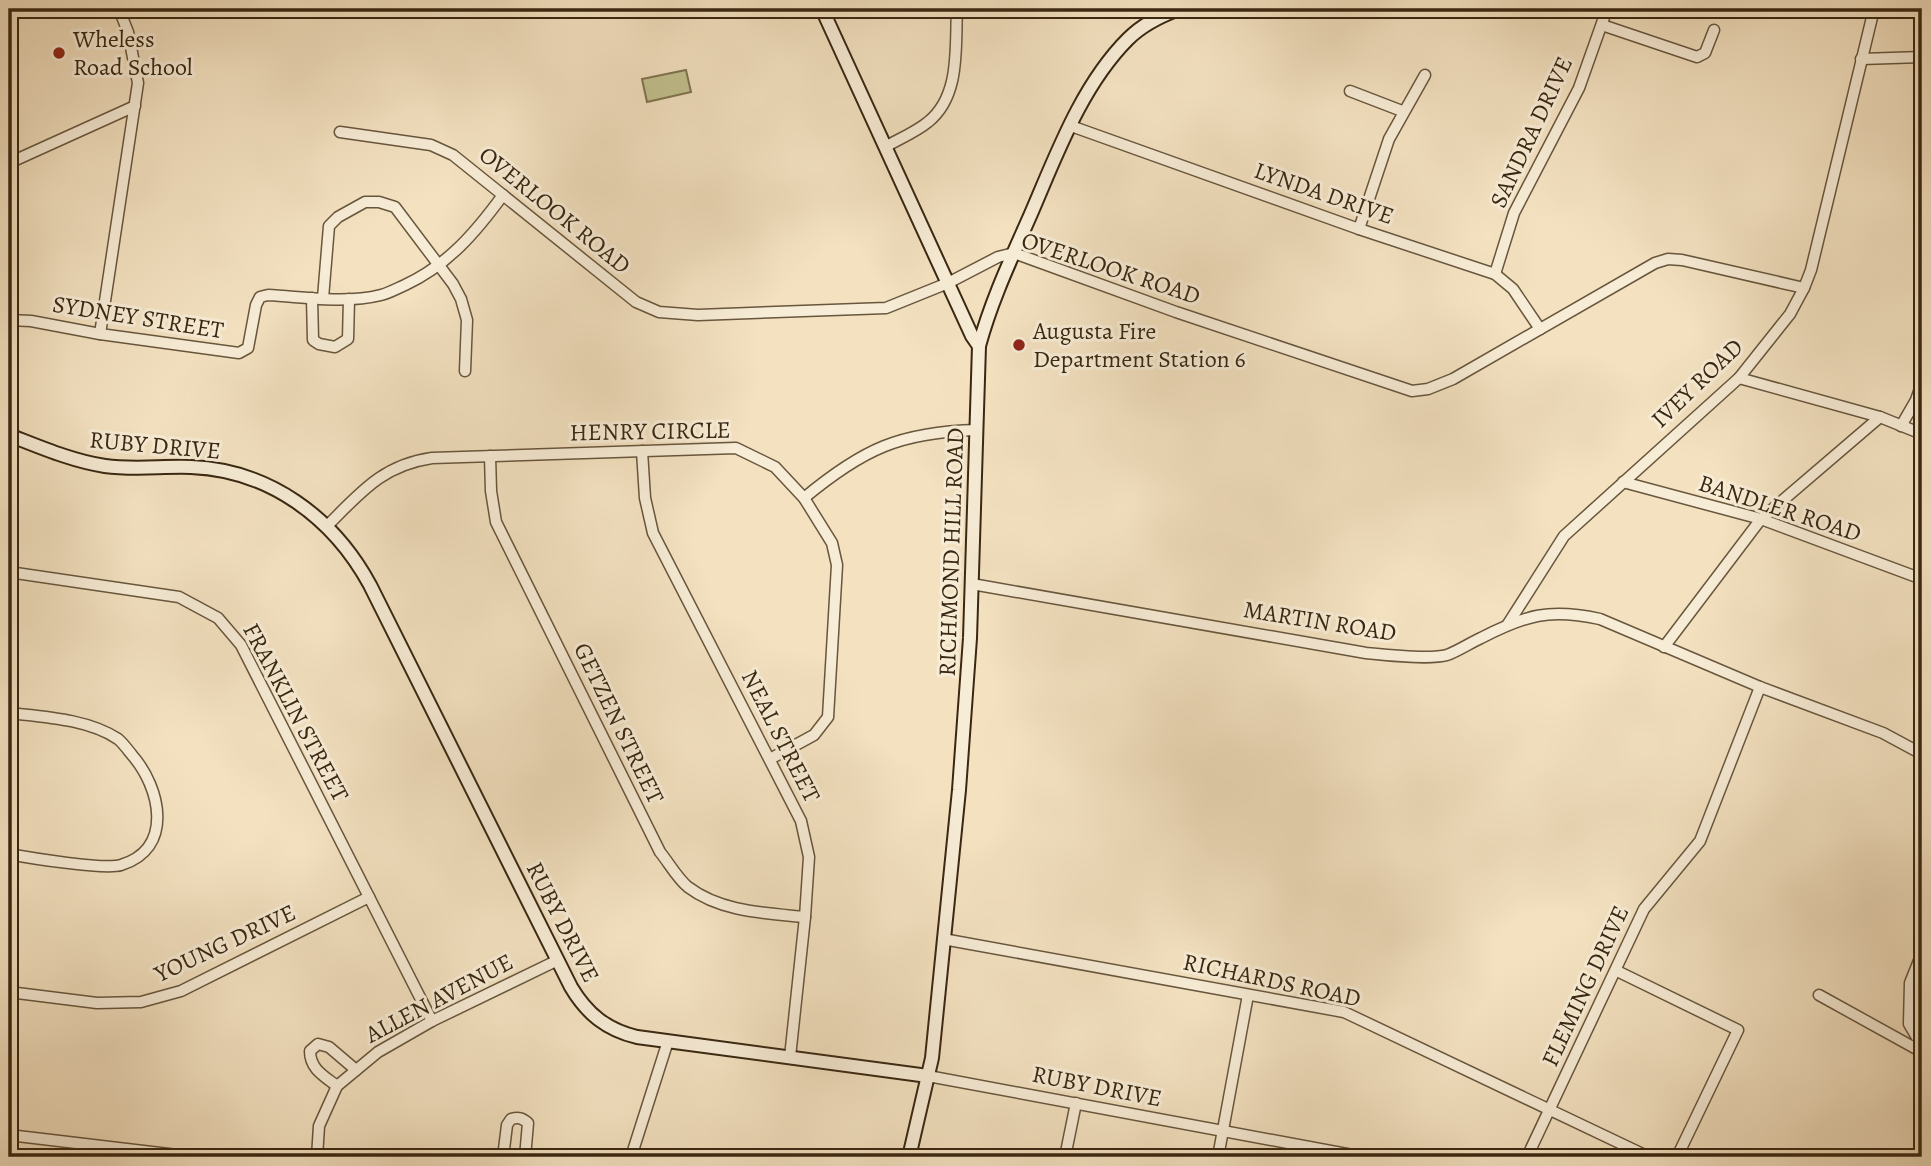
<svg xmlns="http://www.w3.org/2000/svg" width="1931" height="1166" viewBox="0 0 1931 1166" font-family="Alegreya,serif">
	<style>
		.park { fill: #c2c18e; stroke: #7e7450; stroke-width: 2 }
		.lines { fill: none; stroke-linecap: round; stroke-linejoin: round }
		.street-casing { stroke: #68563d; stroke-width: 13 }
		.secondary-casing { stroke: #392711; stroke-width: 16 }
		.street { stroke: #f7ecd6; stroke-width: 10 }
		.secondary { stroke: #f7ecd6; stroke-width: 12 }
		.poi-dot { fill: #8f2418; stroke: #f7ecd6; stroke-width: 2.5 }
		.labels { text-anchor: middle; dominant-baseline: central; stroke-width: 6; stroke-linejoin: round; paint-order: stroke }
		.poi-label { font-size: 24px; fill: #392711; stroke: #f7ecd6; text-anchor: start }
		.street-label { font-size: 24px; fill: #392711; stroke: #f7ecd6 }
	</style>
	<rect width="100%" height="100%" fill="#f3e1c0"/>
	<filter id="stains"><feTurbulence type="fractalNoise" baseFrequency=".00286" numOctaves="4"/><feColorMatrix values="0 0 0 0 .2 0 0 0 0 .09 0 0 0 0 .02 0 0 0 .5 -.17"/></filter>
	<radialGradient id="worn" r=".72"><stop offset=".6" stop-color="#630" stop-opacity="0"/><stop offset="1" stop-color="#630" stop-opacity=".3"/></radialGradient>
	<path class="park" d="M686,70L691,92L647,102L642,79Z"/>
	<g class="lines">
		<g class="street-casing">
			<g id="street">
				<path d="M1602,25L1697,57L1705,53L1714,30"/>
				<path d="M1861,59L1922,57"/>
				<path d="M1350,91L1402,111"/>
				<path d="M1071,126L1359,229L1495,274L1513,289L1540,329"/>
				<path d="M340,132L431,145L453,155L636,302L659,312L698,315L886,308L948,283L998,257L1014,253L1176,312L1412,391L1428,389L1453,379L1655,263L1668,259L1682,260L1804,288"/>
				<path d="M885,147C899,139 916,132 928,122C961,96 955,46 957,9"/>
				<path d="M9,163L135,106"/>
				<path d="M1359,229L1389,139L1425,75"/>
				<path d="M1495,274L1514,213L1579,88L1607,9"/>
				<path d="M312,298L313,340L319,344L335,347L348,339L349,299"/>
				<path d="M323,298L329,226L338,217L365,202H379L395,207L453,284L461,299L467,320L465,371"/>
				<path d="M9,320L31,321L100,334L239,353L248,348L256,305L260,297L268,295C305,297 345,304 381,295C389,293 398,288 405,285C448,265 476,232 503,195"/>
				<path d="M100,334L138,83L128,32L119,9"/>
				<path d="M1739,378L1880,417L1922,434"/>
				<path d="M1901,426L1916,400L1922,383"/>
				<path d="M642,451L645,498L653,533L801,821L809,857L805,917L790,1057"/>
				<path d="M490,456L491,491L496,522L660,852C669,863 677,878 688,887C721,912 765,913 805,917"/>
				<path d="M1623,482L1761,519L1922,579"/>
				<path d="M804,498C863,449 900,432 977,430"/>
				<path d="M328,525C361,492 383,465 432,458L736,448L775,467L804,498L832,543L837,565L828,717L814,735L770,759"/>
				<path d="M9,572L179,597L218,618L241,645L432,1021"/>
				<path d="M972,584L1366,653C1386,655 1429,660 1447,655C1458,651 1470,643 1481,638C1526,615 1549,608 1600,619L1760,687L1883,733L1922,754"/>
				<path d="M1508,624L1564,536L1739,378L1790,314L1804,288L1811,270L1874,9"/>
				<path d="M1664,647L1761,519L1880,417"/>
				<path d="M9,713C44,717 88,719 118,739C123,743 128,750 132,755C161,788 174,849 121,865C105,870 30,858 9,854"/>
				<path d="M9,877L12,855"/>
				<path d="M943,939L1344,1012L1649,1157"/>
				<path d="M1922,953L1910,983L1909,1024L1922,1046"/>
				<path d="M1617,971L1738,1030L1677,1157"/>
				<path d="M9,992L97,1003L141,1002L181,991L369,897"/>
				<path d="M1819,995L1922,1052"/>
				<path d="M928,1076L1363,1157"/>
				<path d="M337,1086C324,1076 310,1069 310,1051L318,1044L329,1047L356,1070"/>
				<path d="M9,1135L194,1157"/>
				<path d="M317,1157L319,1126L337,1086L378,1052L432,1021L558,960"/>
				<path d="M503,1157L507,1125L511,1119C519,1117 522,1118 528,1123L525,1157"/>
				<path d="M631,1157L668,1041"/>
				<path d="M1065,1157L1076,1103"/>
				<path d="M1218,1157L1248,995"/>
				<path d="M1527,1157L1644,909L1700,841L1760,687"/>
			</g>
		</g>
		<g class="secondary-casing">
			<g id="secondary">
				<path d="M822,9L972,336L979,346"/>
				<path d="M9,435C40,447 72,461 105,466C134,470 162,466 191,467C269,470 333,517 370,585L571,987C587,1014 607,1030 637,1037L928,1076"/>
				<path d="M909,1157L932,1058L959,790L970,638L979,346C991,301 1011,259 1030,216C1056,156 1081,86 1128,39C1143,24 1160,16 1179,9"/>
			</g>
		</g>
		<use href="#street" class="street"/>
		<use href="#secondary" class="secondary"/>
	</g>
	<g class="poi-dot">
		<circle cx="59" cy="53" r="7"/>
		<circle cx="1019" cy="345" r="7"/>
	</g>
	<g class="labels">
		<g class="poi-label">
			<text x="73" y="39">Wheless<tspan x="73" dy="28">Road School</tspan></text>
			<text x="1033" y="331">Augusta Fire<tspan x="1033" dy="28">Department Station 6</tspan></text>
		</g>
		<g class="street-label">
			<text transform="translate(1531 132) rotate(-65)">SANDRA DRIVE</text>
			<text transform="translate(1324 193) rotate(19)">LYNDA DRIVE</text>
			<text transform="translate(555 210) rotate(39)">OVERLOOK ROAD</text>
			<text transform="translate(1111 268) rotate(18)">OVERLOOK ROAD</text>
			<text transform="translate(138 317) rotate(9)">SYDNEY STREET</text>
			<text transform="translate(1697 383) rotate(-44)">IVEY ROAD</text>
			<text transform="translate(650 431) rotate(-1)">HENRY CIRCLE</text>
			<text transform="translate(155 445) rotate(5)">RUBY DRIVE</text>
			<text transform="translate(1780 508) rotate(18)">BANDLER ROAD</text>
			<text transform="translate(951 552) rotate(-88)">RICHMOND HILL ROAD</text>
			<text transform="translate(1320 621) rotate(9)">MARTIN ROAD</text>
			<text transform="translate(296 712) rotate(62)">FRANKLIN STREET</text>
			<text transform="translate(619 723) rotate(64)">GETZEN STREET</text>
			<text transform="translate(781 736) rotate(63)">NEAL STREET</text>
			<text transform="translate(563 922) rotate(63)">RUBY DRIVE</text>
			<text transform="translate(225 943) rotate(-25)">YOUNG DRIVE</text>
			<text transform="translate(1272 980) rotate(12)">RICHARDS ROAD</text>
			<text transform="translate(1585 986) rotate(-65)">FLEMING DRIVE</text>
			<text transform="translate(439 998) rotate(-28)">ALLEN AVENUE</text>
			<text transform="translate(1097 1086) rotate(11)">RUBY DRIVE</text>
		</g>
	</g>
	<rect width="1931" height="1166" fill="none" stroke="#f3e1c0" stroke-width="35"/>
	<rect x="10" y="10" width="1910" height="1145" fill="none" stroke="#392711" stroke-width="3.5"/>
	<rect x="18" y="18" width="1896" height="1131" fill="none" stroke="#392711" stroke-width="2"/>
	<rect width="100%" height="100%" filter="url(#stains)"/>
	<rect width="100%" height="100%" fill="url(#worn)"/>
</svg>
